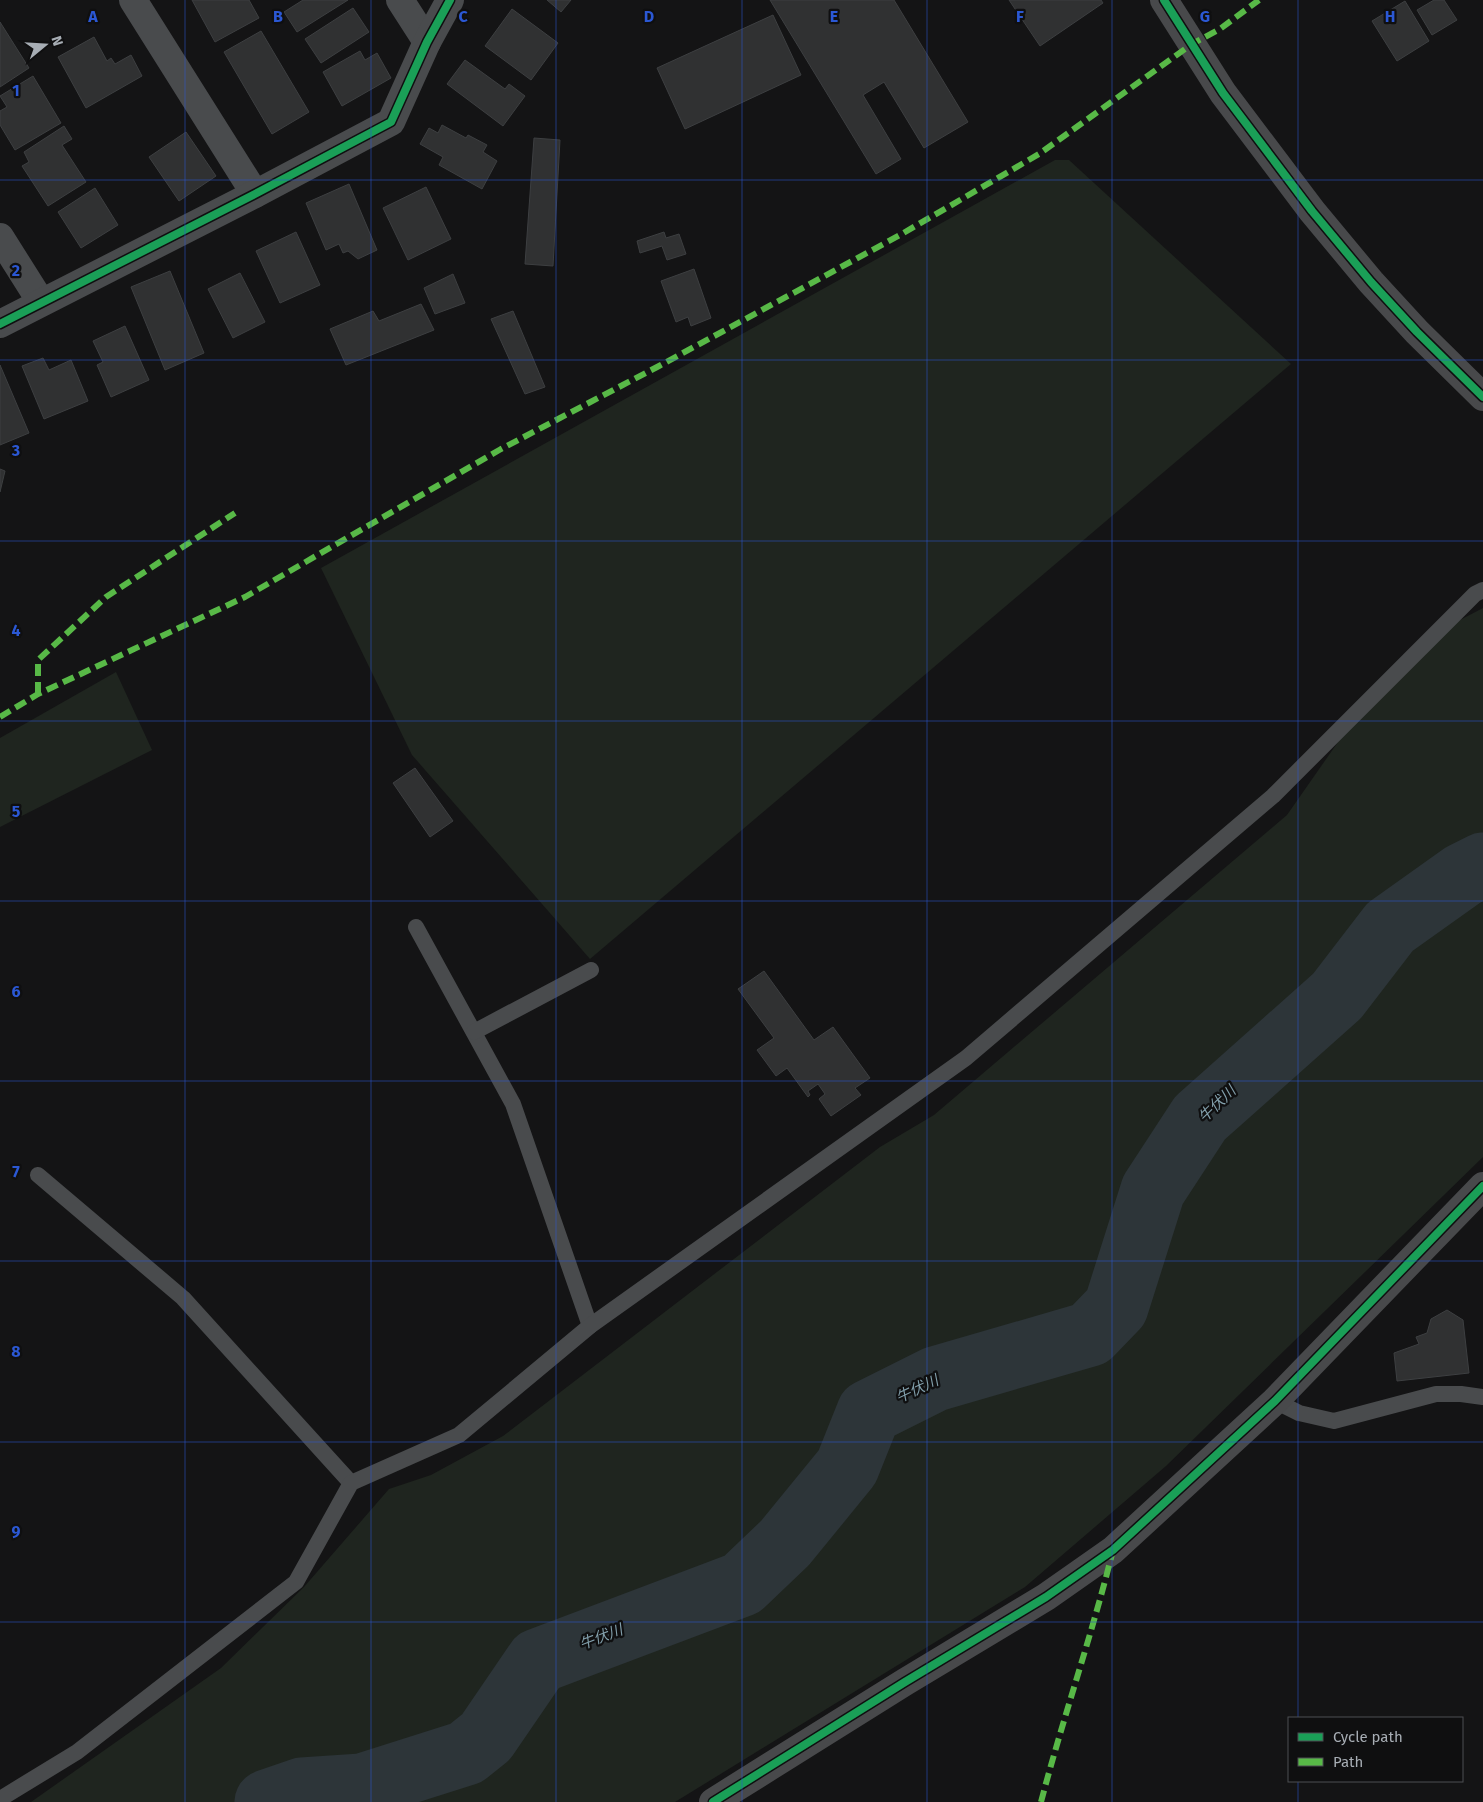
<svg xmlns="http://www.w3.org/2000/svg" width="1483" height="1802" viewBox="0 0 1483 1802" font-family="'Fira Sans','Noto Sans JP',sans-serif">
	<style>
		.green { fill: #1f251f }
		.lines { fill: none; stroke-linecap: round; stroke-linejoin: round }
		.river { stroke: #2d3539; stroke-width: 65 }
		.building { fill: #303132; stroke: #3d3f41 }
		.lane { stroke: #494b4d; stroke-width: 16 }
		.street { stroke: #494b4d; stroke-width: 28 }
		.secondary { stroke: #48494b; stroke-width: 28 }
		.quiet { stroke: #58b947; stroke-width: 6; stroke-dasharray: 12 6; stroke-linecap: butt }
		.cycleway-casing { stroke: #0f0f10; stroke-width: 11 }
		.cycleway { stroke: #1a9f57; stroke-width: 8 }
		.grid { fill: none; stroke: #2b58d4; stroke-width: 1; stroke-opacity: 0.55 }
		.labels { text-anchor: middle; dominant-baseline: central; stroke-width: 4.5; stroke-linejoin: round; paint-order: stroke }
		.water-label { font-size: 15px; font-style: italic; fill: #829fab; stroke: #0f0f10 }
		.grid-label { font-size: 16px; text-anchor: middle; font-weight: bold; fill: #2b58d4; stroke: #0f0f10; stroke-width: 4.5; stroke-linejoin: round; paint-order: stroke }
	</style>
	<rect width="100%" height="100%" fill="#141415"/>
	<g class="green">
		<path d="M1055,160H1069L1291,364L590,959L412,755L321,568Z"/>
		<path d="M1483,608V1157L1166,1466L1025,1587L675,1802H31L221,1668L304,1587L389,1489L431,1475L503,1436L880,1147L934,1115L1287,815L1359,712L1439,631Z"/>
		<path d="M116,672L152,750L0,827V738Z"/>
	</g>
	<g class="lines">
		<path class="river" d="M267,1802L302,1790L362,1786L466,1753L486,1737L538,1661L742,1584L785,1543L847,1467L869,1412L935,1379L1090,1334L1116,1307L1153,1190L1200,1118L1337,996L1390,927L1463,875L1483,865"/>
	</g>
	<g class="building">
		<path d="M192,0H249L259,18L215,42Z"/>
		<path d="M303,0H348L297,32L284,12Z"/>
		<path d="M547,0H571L561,12Z"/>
		<path d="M770,0H894L968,122L924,148L884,82L863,95L901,159L876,174Z"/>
		<path d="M1009,0H1101L1103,3L1040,46Z"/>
		<path d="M1434,0H1444L1457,20L1432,35L1417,10Z"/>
		<path d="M1405,1L1429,41L1397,61L1372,21Z"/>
		<path d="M353,8L369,32L321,63L305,39Z"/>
		<path d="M512,9L558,43L531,80L485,46Z"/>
		<path d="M773,15L801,75L685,129L657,68Z"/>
		<path d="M0,22L29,68L0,87Z"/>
		<path d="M261,31L309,112L272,134L224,52Z"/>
		<path d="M94,37L107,61L111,58L115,64L131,55L142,76L86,108L58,57Z"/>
		<path d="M360,51L365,60L377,53L391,78L342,106L323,72Z"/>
		<path d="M465,60L505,89L509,84L525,96L503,126L447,84Z"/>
		<path d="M33,76L61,123L15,150L0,125V111L7,107L0,96Z"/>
		<path d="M442,125L466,138L468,135L487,145L483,152L497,161L482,189L439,165L443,157L420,144L429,128L438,133Z"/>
		<path d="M64,126L72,139L62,145L86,182L48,206L22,166L29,162L24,152Z"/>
		<path d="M186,132L216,176L179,201L149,157Z"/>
		<path d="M534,138L560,140L553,266L525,264Z"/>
		<path d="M349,184L377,250L358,259L348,251L343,253L339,244L326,250L306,203Z"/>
		<path d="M426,187L451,239L408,260L383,208Z"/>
		<path d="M95,188L118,225L81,248L58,212Z"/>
		<path d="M296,232L320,285L280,303L256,251Z"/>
		<path d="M664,232L666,238L679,234L686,254L667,260L662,246L640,253L637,241Z"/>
		<path d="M694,269L711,318L691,326L688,317L676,322L661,281Z"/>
		<path d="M170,271L204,353L165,370L131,287Z"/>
		<path d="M240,273L265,322L233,338L208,289Z"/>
		<path d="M453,274L465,303L435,314L424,288Z"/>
		<path d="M421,304L434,330L346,365L330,329L373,311L379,321Z"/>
		<path d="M513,311L545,387L525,394L491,319Z"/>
		<path d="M125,326L149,380L111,397L97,365L103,362L93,341Z"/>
		<path d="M43,358L49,370L71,360L88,401L44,419L22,366Z"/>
		<path d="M0,365L29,433L0,445Z"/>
		<path d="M0,469L5,471L0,492Z"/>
		<path d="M415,768L453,821L430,837L393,783Z"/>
		<path d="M764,971L814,1040L833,1027L870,1078L855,1088L861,1095L831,1116L819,1099L825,1094L818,1084L808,1091L810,1095L808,1097L787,1068L776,1076L757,1050L774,1038L738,989Z"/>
		<path d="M1447,1310L1463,1320L1469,1373L1397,1381L1394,1353L1419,1344L1416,1337L1427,1333L1431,1319Z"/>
	</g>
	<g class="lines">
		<g class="lane">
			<path d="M416,927L513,1104L590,1326"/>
			<path d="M474,1032L591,970"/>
			<path d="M38,1175L183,1298L351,1483"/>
			<path d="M1275,1401L1299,1413L1334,1421L1436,1394H1461L1483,1397"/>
			<path d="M0,1799L77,1752L296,1582L351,1483L459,1435L590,1326L966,1058L1273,796L1475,594L1483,590"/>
		</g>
		<g class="street">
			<path d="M133,0L255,194"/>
			<path d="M400,0L427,42"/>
			<path d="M0,237L41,302"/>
			<path d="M0,324L255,194L391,122L427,42L450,0"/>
		</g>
		<g class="secondary">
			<path d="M1164,0L1223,93L1312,211L1371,282L1417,332L1483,397"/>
			<path d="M713,1802L905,1682L1046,1597L1113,1550L1275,1401L1483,1186"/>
		</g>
		<g class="quiet">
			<path d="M38,694V660L106,597L235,513"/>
			<path d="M0,717L38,694L245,597L501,449L659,366L900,235L1039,154L1192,44L1220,29L1259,0"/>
			<path d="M1041,1802C1063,1718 1092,1635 1113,1550"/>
		</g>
		<g class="cycleway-casing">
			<g id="cycleway">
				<path d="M1164,0L1223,93L1312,211L1371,282L1417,332L1483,397"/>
				<path d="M0,324L255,194L391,122L427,42L450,0"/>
				<path d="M713,1802L905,1682L1046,1597L1113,1550L1275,1401L1483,1186"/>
			</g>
		</g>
		<use href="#cycleway" class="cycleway"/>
	</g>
	<path class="grid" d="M185,0V1802M371,0V1802M556,0V1802M742,0V1802M927,0V1802M1112,0V1802M1298,0V1718M0,180H1483M0,360H1483M0,541H1483M0,721H1483M0,901H1483M0,1081H1483M0,1261H1483M0,1442H1483M0,1622H1483M1298,1781V1802"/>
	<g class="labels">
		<g class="water-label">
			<text transform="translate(1217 1104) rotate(-44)">牛伏川</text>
			<text transform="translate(917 1389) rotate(-25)">牛伏川</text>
			<text transform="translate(601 1637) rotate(-21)">牛伏川</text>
		</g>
	</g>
	<g class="grid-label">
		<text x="93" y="22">A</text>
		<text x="278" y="22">B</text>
		<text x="463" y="22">C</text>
		<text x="649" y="22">D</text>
		<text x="834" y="22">E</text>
		<text x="1020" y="22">F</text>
		<text x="1205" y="22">G</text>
		<text x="1390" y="22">H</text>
		<text x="16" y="96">1</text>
		<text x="16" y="276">2</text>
		<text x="16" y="456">3</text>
		<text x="16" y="636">4</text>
		<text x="16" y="817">5</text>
		<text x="16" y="997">6</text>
		<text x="16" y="1177">7</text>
		<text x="16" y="1357">8</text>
		<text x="16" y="1537">9</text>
	</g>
	<rect x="1288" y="1717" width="175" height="65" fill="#0f0f10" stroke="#4c4e52"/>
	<rect x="1298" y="1733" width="25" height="8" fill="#1a9f57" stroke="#4c4e52"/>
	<text x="1333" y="1742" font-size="15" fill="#a7adb4">Cycle path</text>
	<rect x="1298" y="1758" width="25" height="8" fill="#58b947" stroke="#4c4e52"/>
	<text x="1333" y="1767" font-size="15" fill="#a7adb4">Path</text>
	<g transform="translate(45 45) rotate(72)" stroke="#0f0f10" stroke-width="4" paint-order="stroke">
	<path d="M0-4L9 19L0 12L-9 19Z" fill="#a7adb4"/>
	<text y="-8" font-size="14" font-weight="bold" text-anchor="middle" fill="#a7adb4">N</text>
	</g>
</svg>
